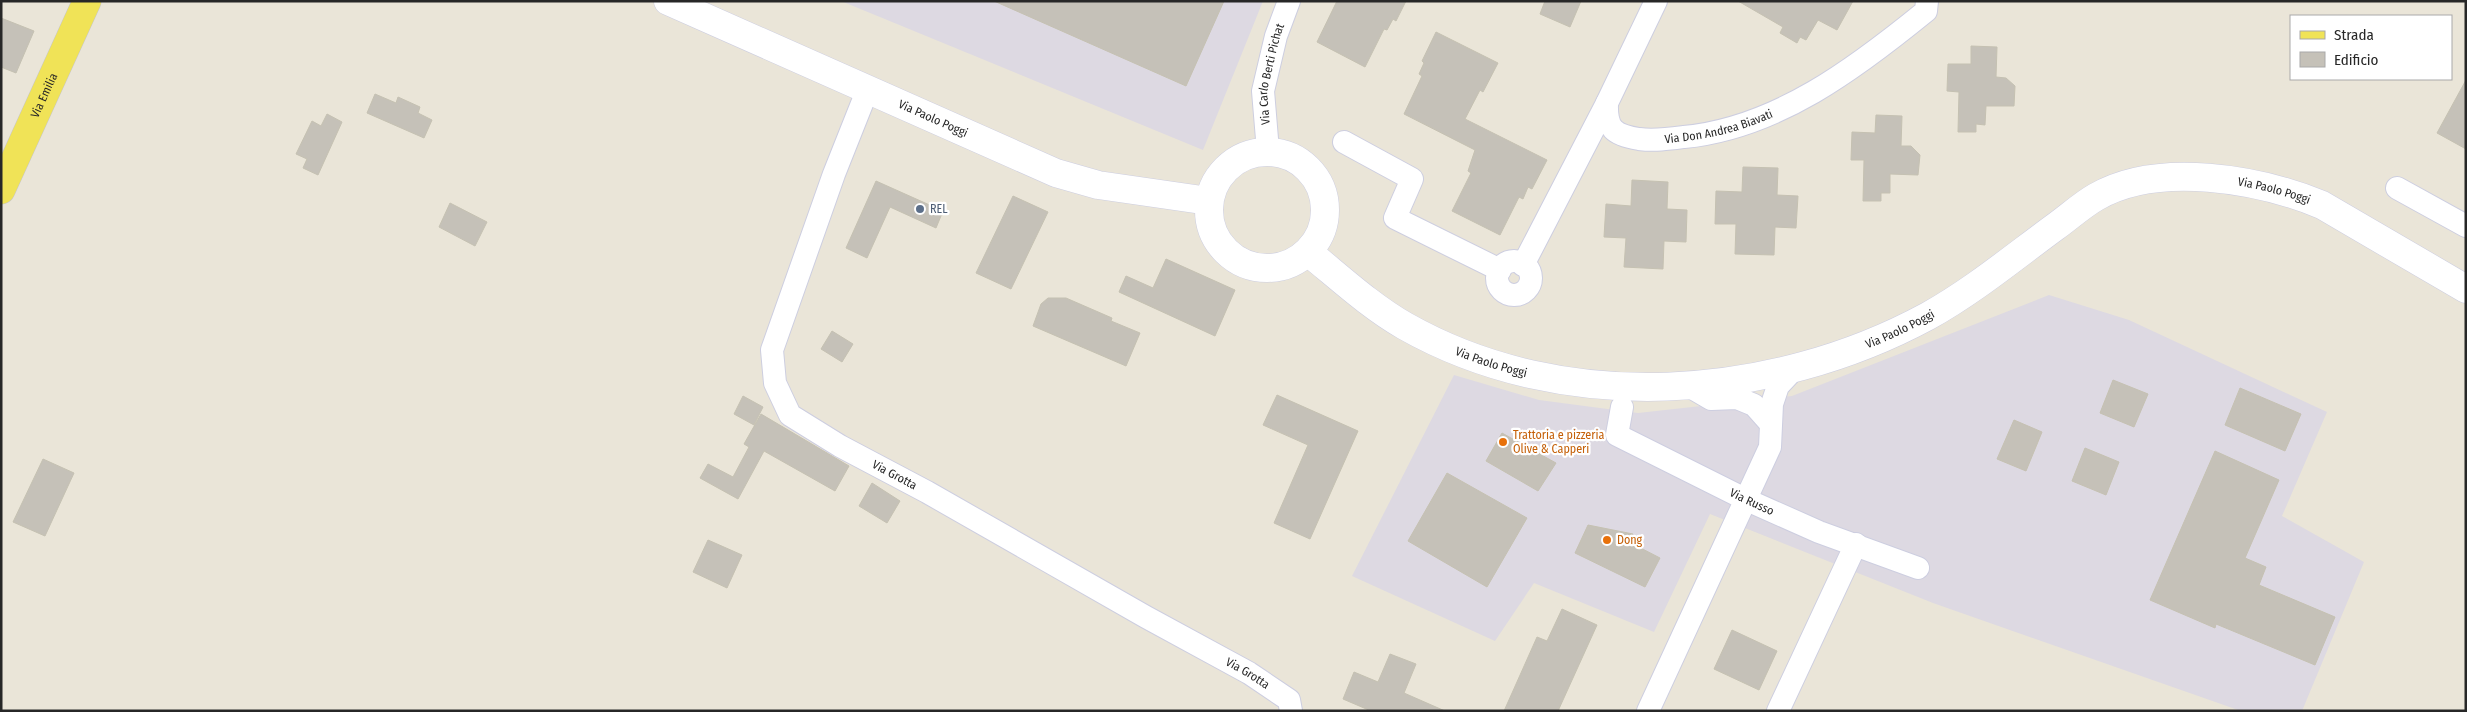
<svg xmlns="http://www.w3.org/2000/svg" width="2467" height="712" viewBox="0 0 2467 712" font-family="'Fira Sans Condensed',sans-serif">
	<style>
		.industrial { fill: #ddd9e2 }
		.building { fill: #c5c1b8; stroke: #c5c1b2 }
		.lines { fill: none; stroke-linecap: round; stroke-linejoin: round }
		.minor-casing { stroke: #cdcee0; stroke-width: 24 }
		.secondary-casing { stroke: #cdcee0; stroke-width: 29 }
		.primary-casing { stroke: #c7c7c7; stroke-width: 29 }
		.minor { stroke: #fff; stroke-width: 22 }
		.secondary { stroke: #fff; stroke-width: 28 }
		.primary { stroke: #f0e357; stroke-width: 28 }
		.service-dot { fill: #5c6f8a; stroke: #fff; stroke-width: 2 }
		.food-dot { fill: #e8710a; stroke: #fff; stroke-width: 2 }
		.labels { text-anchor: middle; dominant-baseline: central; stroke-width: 4.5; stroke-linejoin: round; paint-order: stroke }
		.street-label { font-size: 12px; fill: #272727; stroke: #fff }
		.service-label { font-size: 12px; fill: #4e5e75; stroke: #fff; text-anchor: start }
		.food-label { font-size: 12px; fill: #c56008; stroke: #fff; text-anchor: start }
	</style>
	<rect width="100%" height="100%" fill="#eae5d8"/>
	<g class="industrial">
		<path d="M841,1H1263L1203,150Z"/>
		<path d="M2049,295L2129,320L2327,412L2282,516L2364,562L2302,711H2241L1933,603L1710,514L1654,632L1534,583L1495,641L1352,576L1454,375L1539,400L1638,413L1792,396Z"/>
	</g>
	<g class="building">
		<path d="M994,1H1224L1186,86Z"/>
		<path d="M1337,1H1406L1396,21L1393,19L1387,30L1384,29L1365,67L1317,42Z"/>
		<path d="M1545,1H1581L1570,27L1540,14Z"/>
		<path d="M1738,1H1853L1837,30L1818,20L1806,40L1800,37L1797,43L1780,33L1783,27Z"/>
		<path d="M1,18L34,31L16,73L1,67Z"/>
		<path d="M1436,32L1498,63L1483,92L1480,90L1465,119L1547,160L1532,189L1528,187L1523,199L1519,197L1500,235L1452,211L1471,173L1468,171L1475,150L1404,114L1422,76L1419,74L1424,63L1422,61Z"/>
		<path d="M1971,46L1997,47L1996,77L2006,78L2015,86L2014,106H1986L1985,125L1976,124V132H1958L1959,92L1947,91L1948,64H1971Z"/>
		<path d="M2466,80V149L2437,133Z"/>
		<path d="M375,94L396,103L398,97L420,107L418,113L432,120L424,138L367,113Z"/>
		<path d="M327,114L342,122L318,175L303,168L307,159L296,154L312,121L321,126Z"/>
		<path d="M1876,115L1902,116L1901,146H1911L1920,155L1918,175L1890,174V193H1881V201H1863L1864,160H1851L1852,132L1875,133Z"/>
		<path d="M1743,167L1778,168L1777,195L1798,196L1796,228L1775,227L1774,255L1735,254L1736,224H1715L1716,191L1742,192Z"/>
		<path d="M1632,180L1668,182L1667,209L1687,210L1686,242L1664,241L1663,269L1624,267L1626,238L1604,237L1606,204L1631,206Z"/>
		<path d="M876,181L943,211L936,228L890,207L867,258L846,248Z"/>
		<path d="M1013,196L1048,212L1011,289L976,273Z"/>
		<path d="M450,203L487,222L475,246L439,227Z"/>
		<path d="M1166,259L1235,290L1215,336L1119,292L1126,276L1153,288Z"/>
		<path d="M1048,298H1066L1112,318L1111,321L1140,333L1126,366L1033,326L1041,304Z"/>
		<path d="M832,331L853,344L842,362L821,349Z"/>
		<path d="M2113,380L2148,394L2134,427L2100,413Z"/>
		<path d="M2240,388L2301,414L2285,451L2225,425Z"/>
		<path d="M1277,395L1358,431L1310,539L1274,523L1308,445L1263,425Z"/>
		<path d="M743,396L763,407L754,425L734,414Z"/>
		<path d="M761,414L849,466L835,491L764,451L738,499L700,478L708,464L733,477L749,447L744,444Z"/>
		<path d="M2014,420L2042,432L2026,471L1997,459Z"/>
		<path d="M1502,433L1556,463L1538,491L1486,461Z"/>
		<path d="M2085,448L2119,462L2106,495L2072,481Z"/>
		<path d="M2215,451L2279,480L2245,558L2266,567L2259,585L2335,617L2315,665L2216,624L2215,628L2150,600Z"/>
		<path d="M43,459L74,473L45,536L13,522Z"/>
		<path d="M1447,473L1527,518L1487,587L1408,541Z"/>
		<path d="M872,483L900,501L887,523L859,506Z"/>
		<path d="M1588,525L1633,534L1629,542L1660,558L1645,587L1575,553Z"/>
		<path d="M708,540L742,555L727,588L693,572Z"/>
		<path d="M1562,609L1597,625L1558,711H1504L1537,637L1547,641Z"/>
		<path d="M1732,630L1777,651L1759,690L1714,669Z"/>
		<path d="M1390,654L1416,664L1404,693L1445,711H1371L1343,699L1354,672L1378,682Z"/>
	</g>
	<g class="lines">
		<g class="minor-casing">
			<g id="minor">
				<path id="s1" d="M1656,1L1607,103C1606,129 1614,135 1639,139C1655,141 1669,139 1684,137C1777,128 1856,68 1926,11L1927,1"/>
				<path id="s2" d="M867,91L834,174L772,350L775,383L790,415L840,446L927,492L1146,617L1249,673L1289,700L1291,711"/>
				<path d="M1344,142L1412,179L1395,218L1500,270"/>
				<path id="s3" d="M1268,151L1263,91L1276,36L1289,1"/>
				<path d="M2397,188L2466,226"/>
				<circle cx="1514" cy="278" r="17"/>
				<path d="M1523,265L1607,103"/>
				<path d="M1687,385L1711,399L1737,398L1754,405L1770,423"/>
				<path id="s4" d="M1622,407L1617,435L1747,500L1819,532L1918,568"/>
				<path d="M1648,711L1770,447L1772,404L1778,386L1795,368"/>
				<path d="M1778,711L1856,544"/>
			</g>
		</g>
		<g class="secondary-casing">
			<g id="secondary">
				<path id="s5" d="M668,1L1056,173L1098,185L1209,201"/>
				<circle cx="1267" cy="210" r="58"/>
				<path id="s6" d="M1308,252C1339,277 1370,306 1405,326C1564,416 1771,401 1928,316C1973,291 2014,257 2055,227C2069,217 2082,205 2096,197C2158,161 2259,179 2322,205L2466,289"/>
			</g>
		</g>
		<g class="primary-casing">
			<g id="primary">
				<path id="s7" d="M1,190L87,1"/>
			</g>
		</g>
		<use href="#minor" class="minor"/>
		<use href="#secondary" class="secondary"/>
		<use href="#primary" class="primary"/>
	</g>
	<circle class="service-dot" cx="920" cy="209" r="5"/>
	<g class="food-dot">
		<circle cx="1503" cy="442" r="5"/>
		<circle cx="1607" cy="540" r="5"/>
	</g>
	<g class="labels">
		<g class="street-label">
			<text stroke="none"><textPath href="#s3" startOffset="78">Via Carlo Berti Pichat</textPath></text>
			<text stroke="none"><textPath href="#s7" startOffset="104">Via Emilia</textPath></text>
			<text stroke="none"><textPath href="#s5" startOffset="290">Via Paolo Poggi</textPath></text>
			<text stroke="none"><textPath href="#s1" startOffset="250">Via Don Andrea Biavati</textPath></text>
			<text stroke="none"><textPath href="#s6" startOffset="1056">Via Paolo Poggi</textPath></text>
			<text stroke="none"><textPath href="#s6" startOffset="636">Via Paolo Poggi</textPath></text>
			<text stroke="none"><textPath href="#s6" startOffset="216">Via Paolo Poggi</textPath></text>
			<text stroke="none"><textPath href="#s2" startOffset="465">Via Grotta</textPath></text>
			<text stroke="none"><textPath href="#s4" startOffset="179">Via Russo</textPath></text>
			<text stroke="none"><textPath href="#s2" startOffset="870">Via Grotta</textPath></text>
		</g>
		<g class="service-label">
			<text x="930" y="209">REL</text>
		</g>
		<g class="food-label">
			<text x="1513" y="435">Trattoria e pizzeria<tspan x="1513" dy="14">Olive &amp; Capperi</tspan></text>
			<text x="1617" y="540">Dong</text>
		</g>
	</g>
	<rect width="2467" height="712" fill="none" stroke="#272727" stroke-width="5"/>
	<rect x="2290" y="15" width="162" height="65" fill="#ffffff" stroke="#a9a9a9"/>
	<rect x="2300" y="31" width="25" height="8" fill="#f0e357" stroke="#a9a9a9"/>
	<text x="2334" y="40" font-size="15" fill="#272727">Strada</text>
	<rect x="2300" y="52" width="25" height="15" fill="#c5c1b8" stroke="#a9a9a9"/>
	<text x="2334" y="65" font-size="15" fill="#272727">Edificio</text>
</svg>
